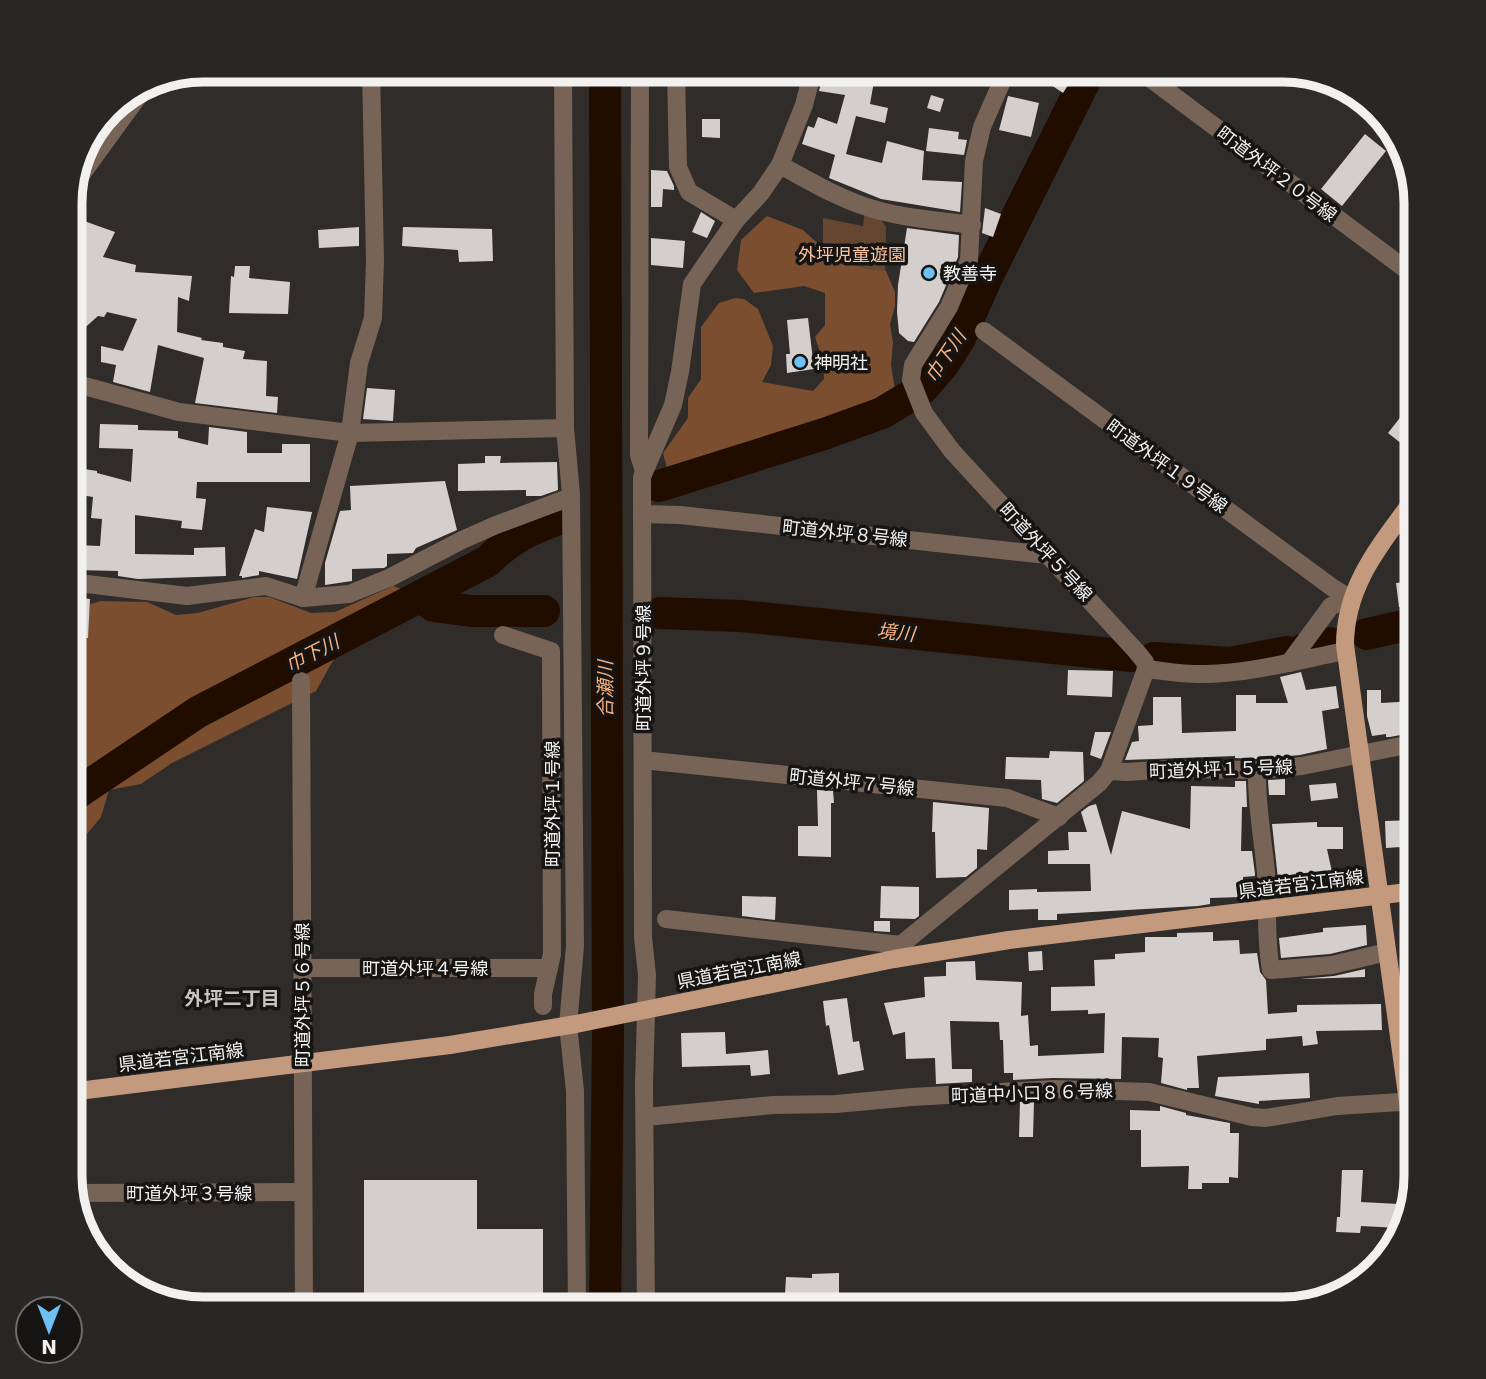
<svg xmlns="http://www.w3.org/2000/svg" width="1486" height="1379" viewBox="0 0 1486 1379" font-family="'DejaVu Sans','Noto Sans JP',sans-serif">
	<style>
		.green { fill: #654630 }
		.forest { fill: #7a4e2e }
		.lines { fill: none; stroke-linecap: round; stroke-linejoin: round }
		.river { stroke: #210c00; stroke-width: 32 }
		.building { fill: #d4cfcc }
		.minor { stroke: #786456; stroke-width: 18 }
		.major { stroke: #c39a7d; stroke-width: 18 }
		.poi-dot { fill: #6ec2f3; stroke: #161514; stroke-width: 2.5 }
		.labels { text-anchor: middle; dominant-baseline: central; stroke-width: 7; stroke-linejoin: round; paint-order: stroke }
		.street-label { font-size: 18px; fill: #f3f1f0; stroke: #161514 }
		.park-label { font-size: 18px; fill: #fdc49d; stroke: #161514 }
		.poi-label { font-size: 18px; fill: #f3f1f0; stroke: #161514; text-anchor: start }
		.water-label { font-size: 19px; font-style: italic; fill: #f9b281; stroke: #161514 }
		.neighbourhood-label { font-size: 19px; font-weight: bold; fill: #c9c4c1; stroke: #161514 }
		.rim { fill: none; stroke: #f3f1f0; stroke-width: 9 }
	</style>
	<rect width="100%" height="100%" fill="#302c2a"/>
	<path class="green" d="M865,211L877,214L886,227L885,284H823V218L863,226Z"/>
	<g class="forest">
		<path d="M767,216L803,230L824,249L842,259L866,269L886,271L895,292V306L890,324L893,342L891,365L898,409L877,423L834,438L801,453L769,461L740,472L688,486L667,468L663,453L688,418V398L701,379V327L719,303L735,298L744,299L758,309L773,346L771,365L762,382L813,391L824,379L823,361L815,337L825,325V293L804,286L754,293L737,270L741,240Z"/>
		<path d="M393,586L435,601L335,657L316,691L172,763L141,784L109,790L101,817L87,834L70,832V645L86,640L90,604L101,601L147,602L176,615L198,613L254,597H269L311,613L335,612Z"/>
	</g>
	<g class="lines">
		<g class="river">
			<path d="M605,70L608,1037L605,1309"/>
			<path d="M659,486L824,434L882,413L922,389L943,365L960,338L986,279L1090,70"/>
			<path d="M421,597L434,606L471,611H544"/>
			<path d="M660,613L741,616L1131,656"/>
			<path d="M1367,634L1416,623"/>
			<path d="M1304,649L1329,643"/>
			<path d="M1154,658L1230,663L1287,652"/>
			<path d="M70,798L198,712L488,561C509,539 531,529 559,519"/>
		</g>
	</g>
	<g class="building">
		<path d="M824,70H876L870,104L888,108L885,123L856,116L846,154L882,163L887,141L924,151L922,180L962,182L960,212L881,199L829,178L835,155L802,144L808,126L814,128L818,117L837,124L845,95L819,91Z"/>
		<path d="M1029,70H1065L1074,76L1063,93Z"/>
		<path d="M931,95L944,99L940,112L927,108Z"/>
		<path d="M1008,96L1039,103L1031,137L999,130Z"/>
		<path d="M702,119H720V138L702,137Z"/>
		<path d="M929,128L959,132L958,139L967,140L964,155L926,151Z"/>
		<path d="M1365,134L1386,151L1342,206L1321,189Z"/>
		<path d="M651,170L667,171L674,186V190L663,189L662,207H651Z"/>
		<path d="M985,208L1001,214L993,237L982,233Z"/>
		<path d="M701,212L715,221L707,238L692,232Z"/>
		<path d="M70,216L115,232L103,257L136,265L135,272L192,276L189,301L178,297L177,332L202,338L201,340L223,343V347L245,351L243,359L267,361L266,396L278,397L277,413L195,403L204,358L158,345L150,392L113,382L116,365L101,362V346L123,351L137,319L107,312L104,317L98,316L70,341V331L80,311L70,307Z"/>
		<path d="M359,227V246L319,248L318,230Z"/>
		<path d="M403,227L492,229L493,261L459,262L458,250L402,246Z"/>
		<path d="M907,228L959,235L958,257L939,302L914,342L908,341L899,333L897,312L898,285Z"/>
		<path d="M651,238L685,241L683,268L651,265Z"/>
		<path d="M235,266H250L249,278L290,282L288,314L229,313L231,276L234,277Z"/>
		<path d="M808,318L814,369L787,373L786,354H790L787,320Z"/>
		<path d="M367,388L395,390L393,421L363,419Z"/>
		<path d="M1406,410L1416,418V455L1388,433Z"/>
		<path d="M100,424L138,425V430L178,431V438L208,445L209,427L247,432V453H282V444H310V482H197L196,498L206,499L202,530L181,528L182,521L135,515V554L194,555V548L225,547L226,576L138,579L118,576V571L77,570V545L100,546L102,519L91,518L93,497L74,494L78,468L97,471V473L131,482L133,449L99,448Z"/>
		<path d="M485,456H501L500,463L557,462L558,490L541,496H526V490L458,491V464L485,463Z"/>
		<path d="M445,481L457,530L416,548L413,553L387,554V566L384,568L352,569V581L325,585V563L340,511L351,510L350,486Z"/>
		<path d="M267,507L312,512L297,579L259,571V575L242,578V576H239L255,529L264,532Z"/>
		<path d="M1416,581V605L1399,607L1396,583Z"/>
		<path d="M70,597L90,599L88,638L70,637Z"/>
		<path d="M1068,670L1113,671L1112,697L1067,695Z"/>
		<path d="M1301,672L1306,690L1336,686L1339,708L1322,711L1327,749L1300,755L1257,759L1235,758V756L1125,760L1132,742L1139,741L1138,726L1153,725V697H1181L1182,733L1236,731V695H1256V703H1288L1280,677Z"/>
		<path d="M1367,690H1381V703L1416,701V732L1390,737H1386V734L1372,736L1367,716Z"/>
		<path d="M1095,732H1111L1101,759L1090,755Z"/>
		<path d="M1050,751L1083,752L1084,781L1057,803L1042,799L1041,780L1005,779L1006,757L1049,758Z"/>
		<path d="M1285,779V795H1269L1268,780Z"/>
		<path d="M1235,781H1246L1247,807H1242L1241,851H1252L1255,874V876L1243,877V897L1210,898V904L1198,906L1057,914V920H1038V909L1009,910V890L1037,889V892L1091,891L1090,864H1048V851L1069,850L1068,832H1087L1081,812L1089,806L1096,804L1111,855L1122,811L1190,829L1191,786L1235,787Z"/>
		<path d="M1336,783L1338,798L1311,801L1309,785Z"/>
		<path d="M817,790L833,791L834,803H831V857L798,856V826H818Z"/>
		<path d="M933,802L989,808L987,850L977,849V868L966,877L936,878L935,832H932Z"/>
		<path d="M1416,820V846L1386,848L1385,821Z"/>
		<path d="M1317,822V827H1343V849H1327L1332,872L1305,878L1278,879L1272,824Z"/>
		<path d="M881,886L919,887V916L915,919L880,918Z"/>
		<path d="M742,896L776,897L775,920L742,916Z"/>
		<path d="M874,921H890V932L874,931Z"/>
		<path d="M1366,925L1367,945L1330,954L1281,958L1279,938L1323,932V928Z"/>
		<path d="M1213,932V941L1239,940L1240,954L1257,953L1260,972L1266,980L1268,1014L1297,1012V1005L1381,1004L1382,1030L1316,1031L1318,1044L1303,1046L1302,1036L1266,1039V1050L1197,1056L1199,1088H1187V1090L1161,1083L1163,1058L1158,1057L1159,1038L1122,1037L1121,1079L1053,1078L1013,1080V1073H1004L1003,1040H1000L999,1022L950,1021L952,1069H972V1082L936,1084L935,1058L906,1059L905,1032L893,1035L884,1003L925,997L924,977L946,976V962L975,961L976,980L1022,982L1021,1016L1028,1015L1030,1046L1038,1045V1056L1104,1053L1105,1013L1088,1014V1010L1051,1011V987L1095,986L1094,960L1115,959V954L1145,952V937H1177V933Z"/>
		<path d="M1042,951L1043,970L1029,971L1028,952Z"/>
		<path d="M1365,969V977L1300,979L1334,976Z"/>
		<path d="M847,998L853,1042L859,1041L864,1070L838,1075L829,1025L826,1026L823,1001Z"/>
		<path d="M725,1032L726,1054L768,1050L770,1074L751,1076L750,1065L682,1067L681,1033Z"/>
		<path d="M1309,1073L1310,1098L1259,1101V1104L1215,1096L1218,1077Z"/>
		<path d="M1020,1102H1034L1033,1137H1019Z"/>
		<path d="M1160,1106L1186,1113V1115L1230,1123V1133H1239L1238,1178L1229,1177V1183H1202V1189H1188L1189,1166L1141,1167V1130H1130V1110L1160,1111Z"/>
		<path d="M1342,1170H1363L1361,1202L1399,1204V1228L1361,1226L1360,1233L1336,1232L1337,1217H1340Z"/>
		<path d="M364,1180H477V1229H543V1309H364Z"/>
		<path d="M839,1273V1295L785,1294L786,1277L812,1278V1274Z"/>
	</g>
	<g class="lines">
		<g class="minor">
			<path d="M563,70L565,428L571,494L575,946L568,1025L575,1091L577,1309"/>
			<path d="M640,70L639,455L644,471"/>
			<path d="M676,70L678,167L689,192L736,220"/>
			<path d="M1139,70L1416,277"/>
			<path d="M780,165C808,180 834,196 864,206C898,218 936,220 972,225"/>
			<path d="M73,186L140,94"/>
			<path d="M984,331L1333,588L1351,599"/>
			<path d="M70,382L179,412L350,433L565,428"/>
			<path d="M642,514L680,515L1047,555"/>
			<path d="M70,582L187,596L266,586L303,598L349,594L389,578L462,540L496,525L571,497"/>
			<path d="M303,598L350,433L359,363L373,318L375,261L371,70"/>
			<path d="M503,635L551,651L552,954L543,994V1006"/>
			<path d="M1289,663L1331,606L1351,599"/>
			<path d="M1146,669C1165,671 1186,675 1206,674C1253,673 1299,660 1345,651"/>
			<path d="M301,681L304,1309"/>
			<path d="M643,760L1007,798L1059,817"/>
			<path d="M1257,770C1256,804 1263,839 1266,873C1268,905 1265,938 1271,970L1332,965L1387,952"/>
			<path d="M1109,771L1127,772L1171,769L1257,770L1302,766L1416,743"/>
			<path d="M70,849L73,818"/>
			<path d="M666,919L901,945"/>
			<path d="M894,959L897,948L1099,783L1109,771L1146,669L1145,662L1136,651L952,451L924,413L911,380L913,365L949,307L969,260L974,161L982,127L1007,70"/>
			<path d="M302,968H549"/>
			<path d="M645,1117L773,1105L836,1104L912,1097L1054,1089L1149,1092L1252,1117L1266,1118L1337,1106L1416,1101"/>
			<path d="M75,1193L303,1192"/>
			<path d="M646,1303L980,1309"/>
			<path d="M646,1309L644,1085L647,975L643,937L642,477L673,405L680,372L692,284L736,220L761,193L780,165L804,105L813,70"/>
			<path d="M1243,1309L1304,1303"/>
		</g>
		<g class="major">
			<path d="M1416,496C1382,543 1345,584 1345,645L1416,1160"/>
			<path d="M70,1092L450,1045L576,1024L894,959L1009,940L1416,891"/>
		</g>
	</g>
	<g class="poi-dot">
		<circle cx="929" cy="273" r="7"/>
		<circle cx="800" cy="362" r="7"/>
	</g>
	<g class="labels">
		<g class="street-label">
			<text transform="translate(1277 174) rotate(37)">町道外坪２０号線</text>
			<text transform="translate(1167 466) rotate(36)">町道外坪１９号線</text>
			<text transform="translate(845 533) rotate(6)">町道外坪８号線</text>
			<text transform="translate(1046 552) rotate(47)">町道外坪５号線</text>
			<text transform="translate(643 668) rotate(-90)">町道外坪９号線</text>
			<text transform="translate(1221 769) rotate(-2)">町道外坪１５号線</text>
			<text transform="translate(852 782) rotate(6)">町道外坪７号線</text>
			<text transform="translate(552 804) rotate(-90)">町道外坪１号線</text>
			<text transform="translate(1301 884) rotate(-7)">県道若宮江南線</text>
			<text x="425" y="968">町道外坪４号線</text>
			<text transform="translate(739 970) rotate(-11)">県道若宮江南線</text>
			<text transform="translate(302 995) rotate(-90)">町道外坪５６号線</text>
			<text transform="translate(181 1057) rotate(-7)">県道若宮江南線</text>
			<text transform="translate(1032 1093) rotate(-2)">町道中小口８６号線</text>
			<text x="189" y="1193">町道外坪３号線</text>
		</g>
		<g class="park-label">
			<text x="852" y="254">外坪児童遊園</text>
		</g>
		<g class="poi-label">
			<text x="943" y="273">教善寺</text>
			<text x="814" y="362">神明社</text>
		</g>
		<g class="water-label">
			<text transform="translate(945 356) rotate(-56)">巾下川</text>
			<text transform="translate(896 632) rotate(6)">境川</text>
			<text transform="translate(312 653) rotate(-27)">巾下川</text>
			<text transform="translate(605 689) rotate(-90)">合瀬川</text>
		</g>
		<g class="neighbourhood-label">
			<text x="232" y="998">外坪二丁目</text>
		</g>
	</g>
	<path d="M0 0H1486V1379H0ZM203 82H1283A121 121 0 0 1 1404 203V1176A121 121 0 0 1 1283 1297H203A121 121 0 0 1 82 1176V203A121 121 0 0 1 203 82Z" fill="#282726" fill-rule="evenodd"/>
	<path class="rim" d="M203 82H1283A121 121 0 0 1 1404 203V1176A121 121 0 0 1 1283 1297H203A121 121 0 0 1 82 1176V203A121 121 0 0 1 203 82Z"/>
	<g transform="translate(49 1330) rotate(180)"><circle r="33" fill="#161514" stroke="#6e6d6c" stroke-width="2"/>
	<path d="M0-5L12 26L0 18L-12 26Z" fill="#6ec2f3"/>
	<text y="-10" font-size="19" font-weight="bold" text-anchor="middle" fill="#f3f1f0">N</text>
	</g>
</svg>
